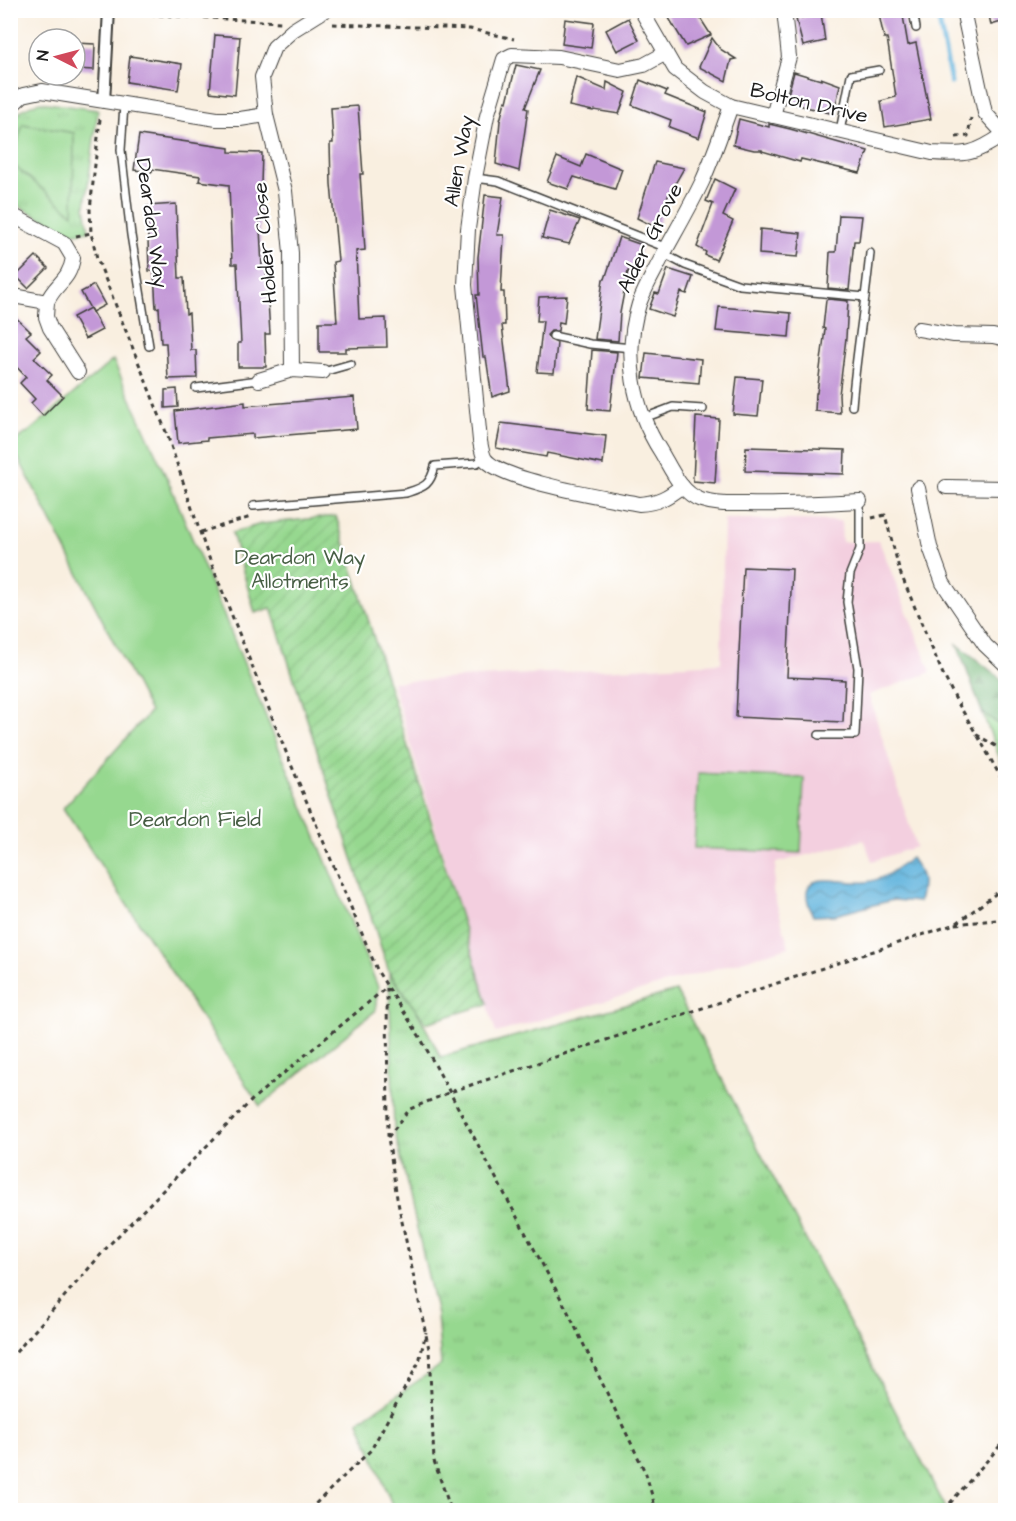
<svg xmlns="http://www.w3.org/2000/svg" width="1016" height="1521" viewBox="0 0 1016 1521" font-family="'Architects Daughter',sans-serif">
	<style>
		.built { fill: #f3cfdf }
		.grass { fill: url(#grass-tufts); stroke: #597a56; stroke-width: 1.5 }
		.forest { fill: url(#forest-firs); stroke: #4a6a4b; stroke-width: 1.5 }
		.park { fill: #96d88f; stroke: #597a56; stroke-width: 1.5 }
		.garden { fill: url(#garden-furrows); stroke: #597a56; stroke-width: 1.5 }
		.water { fill: url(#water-waves); stroke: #3e687c; stroke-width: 1.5 }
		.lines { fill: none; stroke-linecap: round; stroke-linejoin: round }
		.stream { stroke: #61b4dd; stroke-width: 5 }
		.building { fill: #c398d7 }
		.service-casing { stroke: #3d3c39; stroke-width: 10 }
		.pedestrian-casing { stroke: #3d3c39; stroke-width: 14 }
		.minor-casing { stroke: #3d3c39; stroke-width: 16 }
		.path { stroke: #3d3c39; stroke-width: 3; stroke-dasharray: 4.5 4.5; stroke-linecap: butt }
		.service { stroke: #fff; stroke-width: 7 }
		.pedestrian { stroke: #fff; stroke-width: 10 }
		.minor { stroke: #fff; stroke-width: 14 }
		.labels { text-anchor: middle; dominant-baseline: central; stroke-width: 4.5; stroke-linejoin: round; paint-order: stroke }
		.street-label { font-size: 21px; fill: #1c1c1c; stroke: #fff }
		.park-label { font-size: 21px; fill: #475e44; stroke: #fff }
	</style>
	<defs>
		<pattern id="grass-tufts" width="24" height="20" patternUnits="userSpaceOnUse" patternTransform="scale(1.5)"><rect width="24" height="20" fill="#96d88f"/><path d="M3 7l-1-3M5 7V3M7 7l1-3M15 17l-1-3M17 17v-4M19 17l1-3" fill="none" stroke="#81b97b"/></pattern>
		<pattern id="forest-firs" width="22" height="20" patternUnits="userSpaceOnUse" patternTransform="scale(1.5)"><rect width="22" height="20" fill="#78b87a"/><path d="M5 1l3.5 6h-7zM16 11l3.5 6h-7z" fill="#629563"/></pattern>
		<pattern id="garden-furrows" width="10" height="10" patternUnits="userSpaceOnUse" patternTransform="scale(1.5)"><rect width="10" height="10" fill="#96d88f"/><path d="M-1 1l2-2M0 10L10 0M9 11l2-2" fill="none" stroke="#81b97b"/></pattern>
		<pattern id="water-waves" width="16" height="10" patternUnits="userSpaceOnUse" patternTransform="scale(1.5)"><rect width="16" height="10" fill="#61b4dd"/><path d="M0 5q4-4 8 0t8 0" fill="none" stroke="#4f92b2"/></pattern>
	</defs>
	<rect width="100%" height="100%" fill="#fff"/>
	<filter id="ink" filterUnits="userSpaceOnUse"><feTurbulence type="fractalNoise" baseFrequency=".0167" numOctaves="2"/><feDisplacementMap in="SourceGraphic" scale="12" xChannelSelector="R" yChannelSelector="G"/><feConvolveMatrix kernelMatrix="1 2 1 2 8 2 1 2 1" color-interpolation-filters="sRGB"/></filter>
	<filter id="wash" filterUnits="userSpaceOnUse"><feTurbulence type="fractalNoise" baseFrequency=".008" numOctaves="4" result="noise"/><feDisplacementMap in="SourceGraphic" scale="24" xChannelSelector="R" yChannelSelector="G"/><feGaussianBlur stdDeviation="1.35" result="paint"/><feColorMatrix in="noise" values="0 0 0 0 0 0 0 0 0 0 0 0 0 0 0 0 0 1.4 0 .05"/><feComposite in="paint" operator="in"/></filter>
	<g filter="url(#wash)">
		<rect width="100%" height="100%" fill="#f9efe0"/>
		<path class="built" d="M724,519L841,521L842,542L879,541L931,672L869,695L916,847L872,861L864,840L776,863L773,891L789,947L496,1033L392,682L721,663Z"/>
		<g class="grass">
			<path d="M40,102L98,110L85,206L89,231L70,234L11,202C11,180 3,125 22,110C27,106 34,104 40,102Z"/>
			<path d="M982,712L1005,729V772Z"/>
			<path d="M389,973L418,1013L441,1057L676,991L947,1510H394L359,1421L441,1365L437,1315L394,1128Z"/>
		</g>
		<path class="forest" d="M957,644L1005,682V729L982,712Z"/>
		<g class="park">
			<path d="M23,124L74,133L73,214L11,163Z"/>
			<path d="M113,360L170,485L378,987L375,1011L260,1106L63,808L150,712L11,444L32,429Z"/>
			<path d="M698,773L804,778L801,853L694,848Z"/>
		</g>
		<path class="garden" d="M336,516L488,1004L426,1023L389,972L271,608L255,613L232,533L261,524Z"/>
		<path class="water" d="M911,858C924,876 924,881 919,902L893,900L835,915L813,916C789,863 841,885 866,882C884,880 897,868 911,858Z"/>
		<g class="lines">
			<path class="stream" d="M937,10L951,83"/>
		</g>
		<g id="blocks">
			<g class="building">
				<path d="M664,10H695L711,35L686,46Z"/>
				<path d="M878,10H902L908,45L916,43L931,119L885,127L881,101L896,97L887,38H884Z"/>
				<path d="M988,10H1005V21L991,25Z"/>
				<path d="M821,13L825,41L803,46L796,19Z"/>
				<path d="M628,18L639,40L617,51L606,30Z"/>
				<path d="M565,19L594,23L591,48L562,44Z"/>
				<path d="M215,35L240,37L235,95L210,92Z"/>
				<path d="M712,38L720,49L736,59L731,60L726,81L699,67Z"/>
				<path d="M75,43L95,44L94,70L75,69Z"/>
				<path d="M130,56L182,64L178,90L127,82Z"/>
				<path d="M516,65L540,70L525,108L528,109L519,171L496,164L500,121L505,101L507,102Z"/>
				<path d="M794,72L821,80V78L840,85L834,114L786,102Z"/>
				<path d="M576,77L606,90L607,82L627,92L619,114L594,110L593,111L569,106Z"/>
				<path d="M640,80L667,91L665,95L707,112L699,138L669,127L671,120L632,105Z"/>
				<path d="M358,106L363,174H360L365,250L356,251L359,319L386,318L387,347L346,348V352H319V322H337L333,262L338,261L331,184L330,143H333L331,108Z"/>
				<path d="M739,119L769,127V124L790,129L868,151L860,173L801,159L800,162L762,151V150H754L733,145Z"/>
				<path d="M139,135L229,148V152L262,153L261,184H259L260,228L262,267H266L270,334H265L266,367H238V343H241L237,264H232L229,185L199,181L200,176L152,169V172L134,170Z"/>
				<path d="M586,154L622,169L615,189L574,177L568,189L547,182L557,157L581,167Z"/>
				<path d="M655,162L684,168L667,198L657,228L637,218Z"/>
				<path d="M715,179L735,189L723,216L733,221L716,260L705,255L706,252L697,247L713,204L706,201Z"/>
				<path d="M485,195L503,197L497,235H504L501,292H504L505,325H502L510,391L492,397L486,357H483L476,295H479L478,257Z"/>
				<path d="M176,204L179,278H184L186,314L189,313L191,350H196L197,378L168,379L166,343H161L159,307L156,308L154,271H149L147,206Z"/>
				<path d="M550,210L580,220L569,244L542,238Z"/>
				<path d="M839,215L862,216L859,241H854L849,290L828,288L830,252H836Z"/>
				<path d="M760,229L801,233L798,257L759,254Z"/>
				<path d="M619,237L642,245L634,273L628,271L620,313L618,341L595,339L603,279H605Z"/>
				<path d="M36,256L48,268L28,288L16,276Z"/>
				<path d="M668,269L693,277L687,294L681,292L673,317L649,309L655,293L659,294Z"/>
				<path d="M94,285L105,305L92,312L81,292Z"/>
				<path d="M567,296L564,323L559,322L558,331H551L547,335L550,340L557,343L554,373L537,372L543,321H537L539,297Z"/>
				<path d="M828,299L848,301L846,338L839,395L840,413L815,411L816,393H817L825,329L823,328L826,300Z"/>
				<path d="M719,307L791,313L789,337L716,331Z"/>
				<path d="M90,308L102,330L85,339L73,317Z"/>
				<path d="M10,312L31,332L26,336L41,351L34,358L52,375L47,380L63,396L43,416L31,403L35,399L20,383L26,377L10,360Z"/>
				<path d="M592,350L617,352L610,411L588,409Z"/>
				<path d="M646,353L701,359L699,383L643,378Z"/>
				<path d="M737,377L762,379L758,416L733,414Z"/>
				<path d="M177,389L178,407L165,408V390Z"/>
				<path d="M354,397L357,429L253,438V434L207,438V440L178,443L175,411L245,402V406Z"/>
				<path d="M696,417L719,419L715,483L693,481Z"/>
				<path d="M501,423L606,436L603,464L547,453L546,457L496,448Z"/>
				<path d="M746,447L845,450L844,474L745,471Z"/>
				<path d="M743,567L792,569L787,677L845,680L843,722L736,717Z"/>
			</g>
		</g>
	</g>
	<g filter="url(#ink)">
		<use href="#blocks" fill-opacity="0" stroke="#3d3c39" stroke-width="1.5"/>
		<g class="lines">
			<g class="service-casing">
				<g id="service">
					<path d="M913,10L916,28"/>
					<path d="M124,105L121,150L131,235L149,346"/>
					<path d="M840,131L851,75L879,70"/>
					<path d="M475,178L498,181L667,248"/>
					<path d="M664,254L685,265L740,285L865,297"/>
					<path d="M553,336L590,344L632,348"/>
					<path d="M323,372L351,364"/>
					<path d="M196,388L259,380"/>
					<path d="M852,406C856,355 865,305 870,253"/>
					<path d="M644,418L673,407L703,409"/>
					<path d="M253,506L406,493C424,487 430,486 435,466L477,463L484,458"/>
					<path d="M819,735H855L858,668L847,602L850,574L860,549V501"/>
				</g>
			</g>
			<g class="pedestrian-casing">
				<path id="pedestrian" d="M104,102L109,10"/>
			</g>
			<g class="minor-casing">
				<g id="minor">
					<path d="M641,10L675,69L705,92L731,106L932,153C966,155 974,155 1003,135"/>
					<path d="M963,10L985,113L1006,136"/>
					<path d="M666,53L644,65L620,70L559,57L512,55L504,59L487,116L475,178L468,229L465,285L480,441C481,447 482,454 485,459C501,481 610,498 639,504C658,503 668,497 682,486"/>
					<path d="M731,106C722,131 713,158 702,182C690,207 676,231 663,255C655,271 645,287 639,304C623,355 633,408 661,452C671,469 681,493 701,500C716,505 732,504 746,504C784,505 822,503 860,501"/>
					<path d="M10,107L23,95L42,91L217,119H240L266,115"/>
					<path d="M773,116L789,57L784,10"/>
					<path d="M10,214L64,243L73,258C69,282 56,282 47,302"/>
					<path d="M19,297L47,302L46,317L50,328L78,372"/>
					<path d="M919,329L954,335L993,336L1006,339"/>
					<path d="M292,370L291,253L285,191L266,115L262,77L274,47L293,30L325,10"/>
					<path d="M259,380L292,370L323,372"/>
					<path d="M946,487L1006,488"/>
					<path d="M918,488L930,547L943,583L985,645L1006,665"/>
				</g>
			</g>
			<g class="path">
				<path d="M123,13L281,22"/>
				<path d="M333,24L470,29L514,39"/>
				<path d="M100,119L90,210L91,233L97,258L168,437L206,550L288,757L378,972L420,1037L567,1310L646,1474L656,1510"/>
				<path d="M956,137L968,136L971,118"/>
				<path d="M76,236L91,233"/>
				<path d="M872,518L885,515L900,572L942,672L956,700L977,735L1006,752"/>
				<path d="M201,532L251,517"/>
				<path d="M978,736L1006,787"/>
				<path d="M957,923L1006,886"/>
				<path d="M387,988L388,1137L397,1198L429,1349L434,1461L451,1510"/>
				<path d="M388,1137L410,1109L450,1092L955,924L1006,919"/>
				<path d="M10,1359L110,1244L255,1097L387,987"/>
				<path d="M309,1510L371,1450L419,1362L426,1332"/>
				<path d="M944,1510L1006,1439"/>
			</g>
			<use href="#service" class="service"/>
			<use href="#pedestrian" class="pedestrian"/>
			<use href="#minor" class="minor"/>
		</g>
	</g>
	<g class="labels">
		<g class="street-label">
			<text transform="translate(809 103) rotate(13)">Bolton Drive</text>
			<text transform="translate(459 161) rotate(-80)">Allen Way</text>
			<text transform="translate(152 223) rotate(82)">Deardon Way</text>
			<text transform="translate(650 238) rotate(-63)">Alder Grove</text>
			<text transform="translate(265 243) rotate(-95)">Holder Close</text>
		</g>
		<g class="park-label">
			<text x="300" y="557">Deardon Way<tspan x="300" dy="24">Allotments</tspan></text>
			<text x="195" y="819">Deardon Field</text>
		</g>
	</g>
	<rect width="1016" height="1521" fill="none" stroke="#fff" stroke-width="36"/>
	<g transform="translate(57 57) rotate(276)"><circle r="28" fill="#ffffff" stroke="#a4a4a4" stroke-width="1.5"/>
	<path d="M0-4.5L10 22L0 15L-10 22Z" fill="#d1495b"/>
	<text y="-9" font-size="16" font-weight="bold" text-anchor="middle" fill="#1c1c1c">N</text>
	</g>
</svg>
